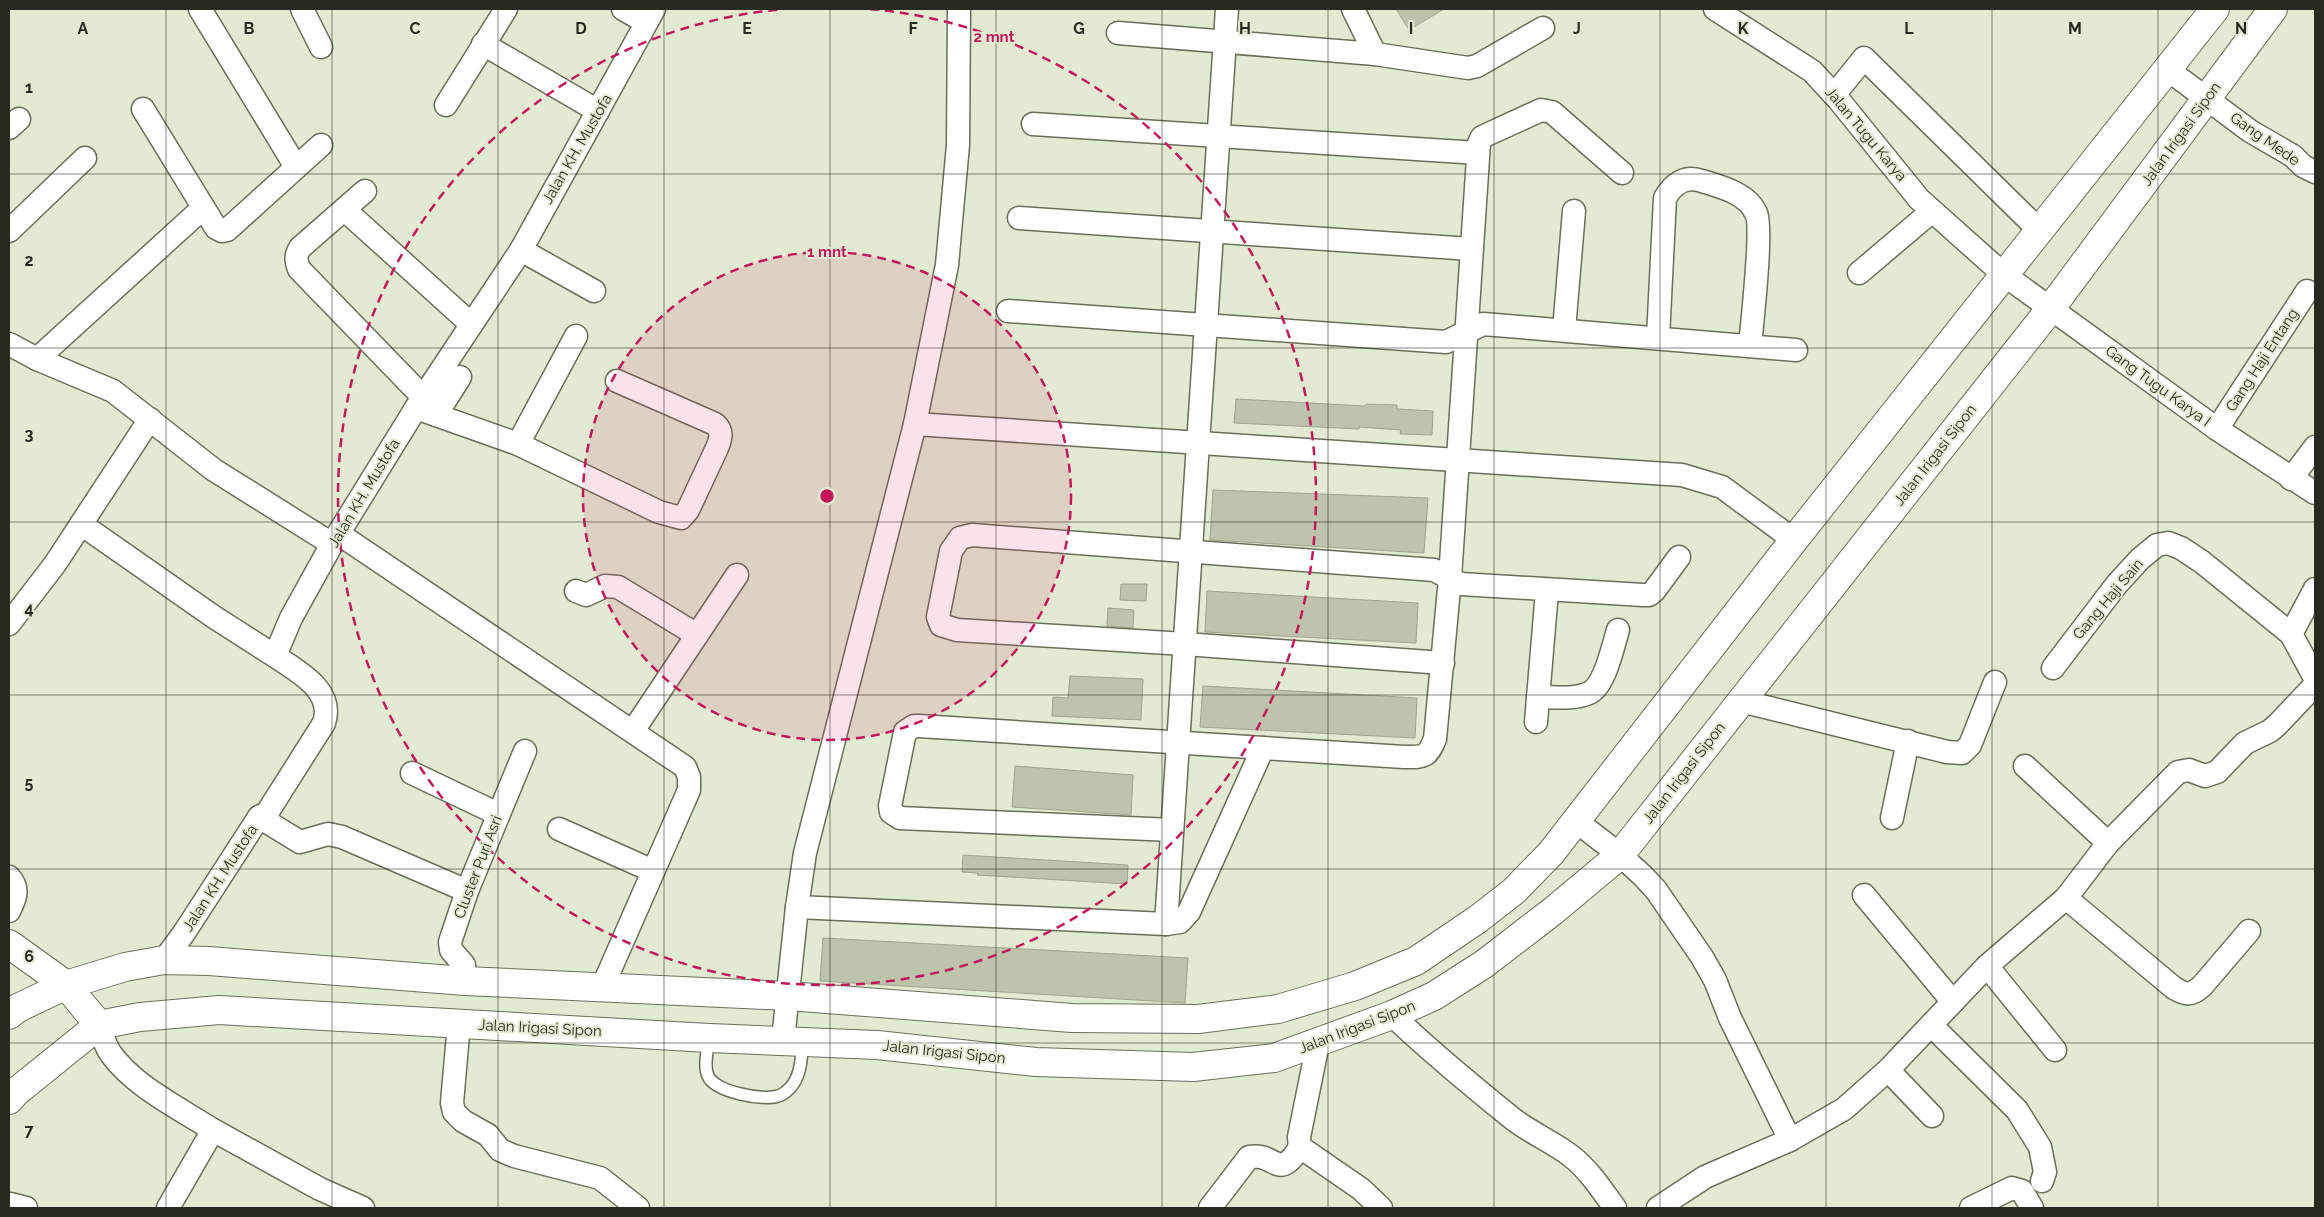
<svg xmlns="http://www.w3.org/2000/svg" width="2324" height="1217" viewBox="0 0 2324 1217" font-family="Raleway,sans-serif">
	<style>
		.building { fill: #bdc4ab; stroke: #9fa58e }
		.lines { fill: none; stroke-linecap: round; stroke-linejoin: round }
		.lane-casing { stroke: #696f59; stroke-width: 14 }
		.street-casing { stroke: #696f59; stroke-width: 25 }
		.secondary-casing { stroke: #696f59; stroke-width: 30 }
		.lane { stroke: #fff; stroke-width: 11 }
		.street { stroke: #fff; stroke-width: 22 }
		.secondary { stroke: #fff; stroke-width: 28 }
		.grid { fill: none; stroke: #272a20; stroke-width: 1; stroke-opacity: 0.55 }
		.ring { fill: none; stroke: #c2185b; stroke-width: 2.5; stroke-dasharray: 9 6 }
		.labels { text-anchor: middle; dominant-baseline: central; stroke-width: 4; stroke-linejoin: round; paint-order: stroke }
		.street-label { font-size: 15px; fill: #272a20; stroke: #e2ead1 }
		.grid-label { font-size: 16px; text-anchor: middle; font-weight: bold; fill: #272a20; stroke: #e2ead1; stroke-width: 4; stroke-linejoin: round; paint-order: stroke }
		.centre { fill: #c2185b; stroke: #e2ead1; stroke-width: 2.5 }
		.ring-label { font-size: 15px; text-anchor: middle; font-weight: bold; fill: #c2185b; stroke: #e2ead1; stroke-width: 4; stroke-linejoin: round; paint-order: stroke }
	</style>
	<rect width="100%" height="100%" fill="#e2ead1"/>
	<g class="building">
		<path d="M1396,9H1444L1409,30Z"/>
		<path d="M1236,399L1365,406L1366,404L1397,405V409L1433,411L1432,435L1400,434L1401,430L1359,427V429L1234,423Z"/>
		<path d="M1213,490L1428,498L1424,553L1210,540Z"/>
		<path d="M1121,584H1147L1146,601L1120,600Z"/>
		<path d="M1207,591L1418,603L1416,643L1205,632Z"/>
		<path d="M1108,608L1134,610L1133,628L1107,626Z"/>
		<path d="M1070,676L1143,679L1141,720L1052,716L1053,697L1068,698Z"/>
		<path d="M1203,686L1417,698L1415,738L1200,727Z"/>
		<path d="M1015,766L1133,775L1131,815L1012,807Z"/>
		<path d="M963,855L1128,865L1127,884L977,875L978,873L962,872Z"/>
		<path d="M823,938L1188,958L1185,1003L820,981Z"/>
	</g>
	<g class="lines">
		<g class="lane-casing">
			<path id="lane" d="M709,1038C708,1049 703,1065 708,1076C715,1092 763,1101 778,1096C783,1095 787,1091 790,1088C802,1075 801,1057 803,1040"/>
		</g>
		<g class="street-casing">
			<g id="street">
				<path d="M200,9L296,167"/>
				<path d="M302,9L321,47"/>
				<path d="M623,9L646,22"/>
				<path d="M1353,9L1375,54"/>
				<path d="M1715,9L1812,71L1838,99L1919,199L2003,274L2217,429L2315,493"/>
				<path d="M1118,33L1375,54L1468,68L1477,66L1543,28"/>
				<path d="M483,44L598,111"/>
				<path d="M2167,69L2250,131L2293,156L2303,166L2315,172"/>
				<path d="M1834,95L1864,58L2039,230"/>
				<path d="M446,105L506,9"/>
				<path d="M143,109L216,228L222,231L227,230L321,145"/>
				<path d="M1033,124L1478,153"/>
				<path d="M9,128L19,119"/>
				<path d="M365,191L300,248C295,256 296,261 299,269L423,397"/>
				<path d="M346,211L471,324"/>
				<path d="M1019,218L1471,249"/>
				<path d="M9,231L85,158"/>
				<path d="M521,250L594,291"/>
				<path d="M1859,273L1931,212"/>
				<path d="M1008,311L1446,342L1483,324L1796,350"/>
				<path d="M1564,330L1574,211"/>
				<path d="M1658,338L1665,198C1673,184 1685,175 1702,181C1721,187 1747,193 1756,213C1763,227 1752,324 1750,346"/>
				<path d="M9,344L37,359L113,391L214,470L332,544"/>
				<path d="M37,359L203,208"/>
				<path d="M416,408L518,444L659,512L681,518L688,510L717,448C721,438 723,431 715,424L617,381"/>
				<path d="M436,415L460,377"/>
				<path d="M915,424L1682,475L1722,487L1794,540"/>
				<path d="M2217,429L2307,291"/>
				<path d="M518,444L576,336"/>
				<path d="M2291,479L2315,447"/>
				<path d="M81,524L214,617L275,656"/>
				<path d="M339,534L685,767L689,777V790L602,988"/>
				<path d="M576,591L586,595L605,586L618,587L697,635"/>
				<path d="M9,624L55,564L150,419"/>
				<path d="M2291,634L2315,589"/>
				<path d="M1443,663L1185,644L957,630L941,625L938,617L951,551L960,538L972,535L1434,570L1461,584L1643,595H1649L1654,591L1679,557"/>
				<path d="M2053,668L2117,584L2140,559L2157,545L2168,543L2181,548L2202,562L2291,634L2315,678"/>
				<path d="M1538,697C1554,697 1574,700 1589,693C1605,686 1613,646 1618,630"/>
				<path d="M1741,701L1947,752L1962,753L1970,745L1995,682"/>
				<path d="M1536,722L1547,591"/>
				<path d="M633,731L737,575"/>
				<path d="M2025,766L2108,843"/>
				<path d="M412,773L498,814"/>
				<path d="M259,817L300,842L328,834L342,837L467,891"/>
				<path d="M1892,818L1908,741"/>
				<path d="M1576,821L1620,855L1643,876L1656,890L1702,957L1715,980L1730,1018L1790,1140"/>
				<path d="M559,829L653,871"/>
				<path d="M1172,830L900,818L891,812L890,806L905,732L914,726H919L1404,757C1424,757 1427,758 1435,739L1450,578L1479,143L1482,137L1541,110L1552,112L1622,173"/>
				<path d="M9,877C20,889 15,899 9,911"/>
				<path d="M1864,895L1953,1002"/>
				<path d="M2066,898L2174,988C2186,995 2191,996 2202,986L2249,931"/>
				<path d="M797,907L1166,924L1180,922L1189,912L1263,748"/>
				<path d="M1166,924L1227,9"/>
				<path d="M164,960L184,933L259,817L267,813L324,723C335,690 297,671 275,656L291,618L332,544L416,408L521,250L654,9"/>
				<path d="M1987,966L2055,1050"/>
				<path d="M465,981L464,965L451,950L450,942L467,891L525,751"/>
				<path d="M1392,1015C1431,1052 1472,1086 1513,1119C1531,1133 1553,1142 1571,1156C1589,1170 1602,1190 1615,1208"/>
				<path d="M459,1023L452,1103L454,1112L463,1121L488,1135L500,1150L514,1156L600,1178L638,1208"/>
				<path d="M99,1025C102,1034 105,1046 111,1054C135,1087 179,1108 213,1130L168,1208"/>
				<path d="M1931,1025L2017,1110L2040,1147L2045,1172L2042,1181"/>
				<path d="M783,1040L797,907L805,853L915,424L947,265L958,145L959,9"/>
				<path d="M1318,1043L1299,1137L1300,1147L1361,1189L1381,1208"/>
				<path d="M1888,1070L1932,1116"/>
				<path d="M213,1130L320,1189L363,1208"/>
				<path d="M10,1204L26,1208"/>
				<path d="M1210,1208L1249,1157C1276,1152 1278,1183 1300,1147"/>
				<path d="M1658,1208L1705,1177L1790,1140L1844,1109L1888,1070L1987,966L2066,898L2108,843L2178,772L2189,770L2205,776L2217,772L2245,743L2270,731L2278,724L2315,685"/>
				<path d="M1971,1208L2012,1188L2022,1191L2032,1208"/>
			</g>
		</g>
		<g class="secondary-casing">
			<g id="secondary">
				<path d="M9,944L66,985L99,1025"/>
				<path d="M9,1015L18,1008L66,985L125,967L164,960L209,961L465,981L788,996L1072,1018L1198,1019L1278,1009L1355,986L1416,961L1478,919L1514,891L1551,853L1794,540L2215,9"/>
				<path d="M9,1100L16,1092L99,1025L140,1017L219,1010L709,1038L877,1045L1036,1062L1193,1067L1274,1058L1392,1015L1434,996L1484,964L1553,911L1620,855L2051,308L2273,9"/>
			</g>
		</g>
		<use href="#lane" class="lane"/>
		<use href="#street" class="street"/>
		<use href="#secondary" class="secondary"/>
	</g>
	<path class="grid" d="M166,9V1208M332,9V1208M498,9V1208M664,9V1208M830,9V1208M996,9V1208M1162,9V1208M1328,9V1208M1494,9V1208M1660,9V1208M1826,9V1208M1992,9V1208M2158,9V1208M9,174H2315M9,348H2315M9,522H2315M9,695H2315M9,869H2315M9,1043H2315"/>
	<circle cx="827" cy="496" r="244" fill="#c2185b" fill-opacity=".12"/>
	<g class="ring">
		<circle cx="827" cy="496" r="244"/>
		<path d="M870 9A489 489 0 1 1 784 9"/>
	</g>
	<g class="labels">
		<g class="street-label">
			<text transform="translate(1866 134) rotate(50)">Jalan Tugu Karya</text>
			<text transform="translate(2181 134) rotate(-54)">Jalan Irigasi Sipon</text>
			<text transform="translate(2265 139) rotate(35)">Gang Mede</text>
			<text transform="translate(577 149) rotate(-60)">Jalan KH. Mustofa</text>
			<text transform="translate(2262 360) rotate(-57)">Gang Haji Entang</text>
			<text transform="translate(2158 386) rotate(36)">Gang Tugu Karya I</text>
			<text transform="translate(1935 455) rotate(-52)">Jalan Irigasi Sipon</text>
			<text transform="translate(364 493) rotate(-59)">Jalan KH. Mustofa</text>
			<text transform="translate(2108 599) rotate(-50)">Gang Haji Sain</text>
			<text transform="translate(1684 773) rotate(-52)">Jalan Irigasi Sipon</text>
			<text transform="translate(478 867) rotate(-69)">Cluster Puri Asri</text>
			<text transform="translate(220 878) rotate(-57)">Jalan KH. Mustofa</text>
			<text transform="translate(1357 1027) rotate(-21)">Jalan Irigasi Sipon</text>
			<text transform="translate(540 1028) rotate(3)">Jalan Irigasi Sipon</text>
			<text transform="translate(944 1052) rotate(6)">Jalan Irigasi Sipon</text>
		</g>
	</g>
	<g class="grid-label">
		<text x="83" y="34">A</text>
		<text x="249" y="34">B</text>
		<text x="415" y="34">C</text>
		<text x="581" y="34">D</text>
		<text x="747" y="34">E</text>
		<text x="913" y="34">F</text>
		<text x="1079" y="34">G</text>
		<text x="1245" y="34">H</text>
		<text x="1411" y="34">I</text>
		<text x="1577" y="34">J</text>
		<text x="1743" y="34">K</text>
		<text x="1909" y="34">L</text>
		<text x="2075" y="34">M</text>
		<text x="2241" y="34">N</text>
		<text x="29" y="93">1</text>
		<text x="29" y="266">2</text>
		<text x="29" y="440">3</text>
		<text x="29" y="614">4</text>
		<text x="29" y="788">5</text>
		<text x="29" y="962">6</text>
		<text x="29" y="1136">7</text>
	</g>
	<circle cx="827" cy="496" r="8" class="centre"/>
	<g class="ring-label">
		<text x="994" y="42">2 mnt</text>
		<text x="827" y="257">1 mnt</text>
	</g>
	<rect width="2324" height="1217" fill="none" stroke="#272a20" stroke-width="20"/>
</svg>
